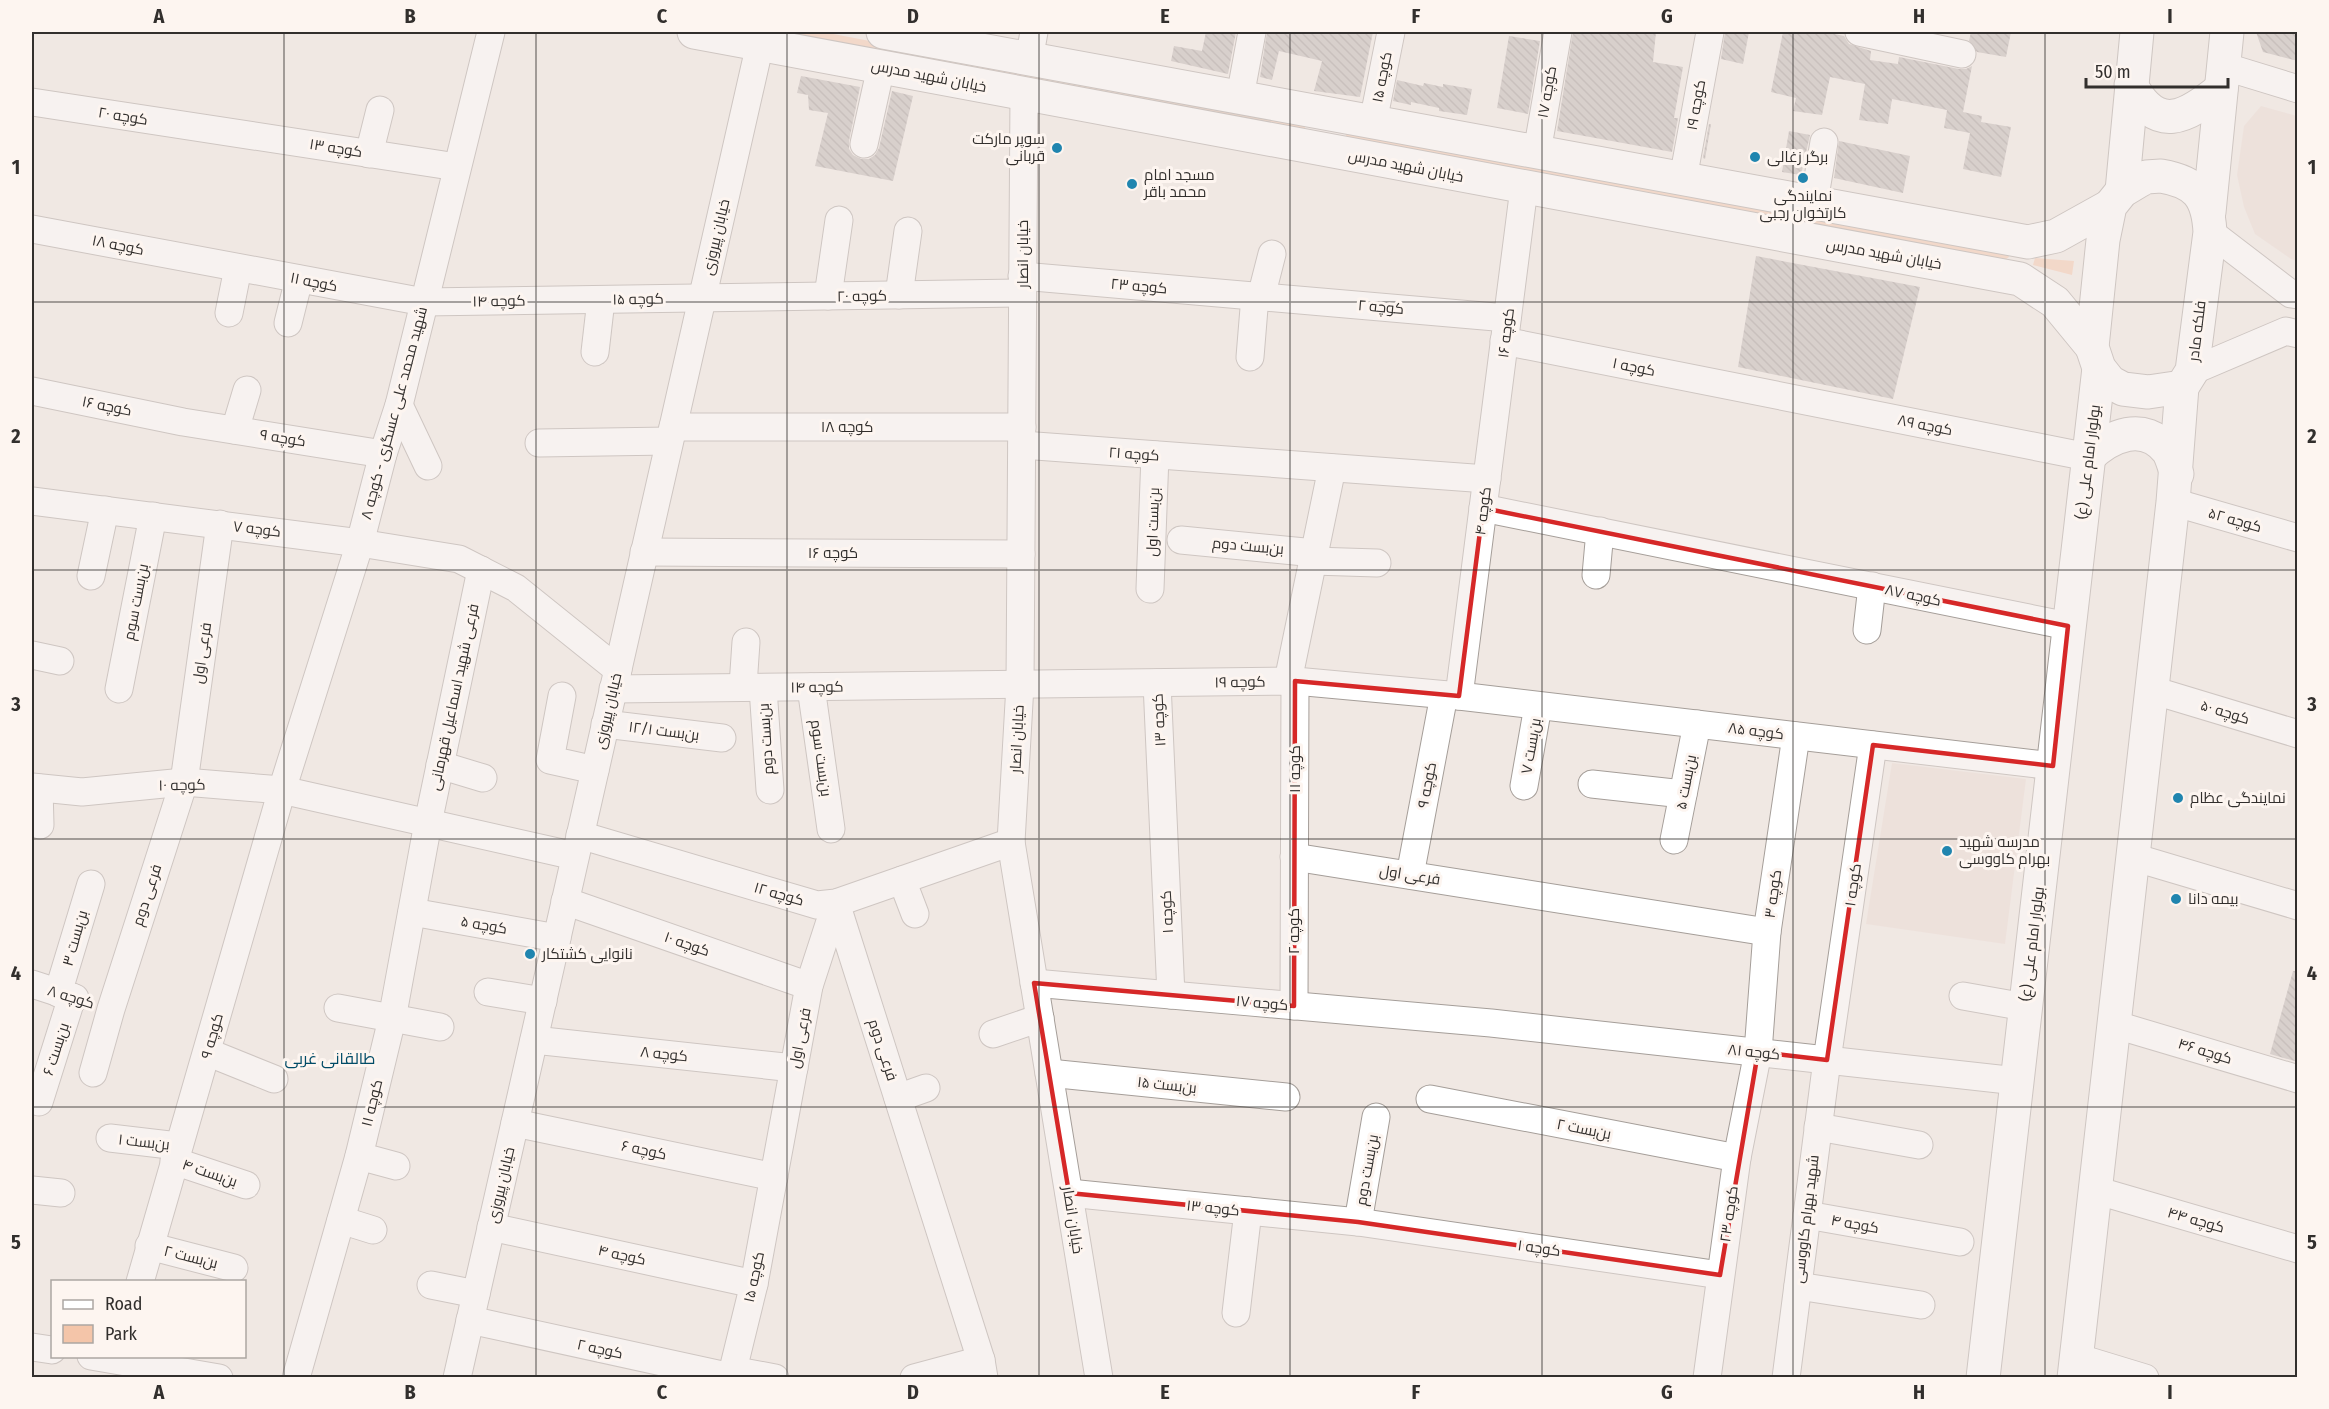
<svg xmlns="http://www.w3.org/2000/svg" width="2329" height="1409" viewBox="0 0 2329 1409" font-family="'Fira Sans Condensed',Cairo,sans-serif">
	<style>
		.built { fill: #e9dad1 }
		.green { fill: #f4c5a9 }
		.building { fill: url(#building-back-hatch) }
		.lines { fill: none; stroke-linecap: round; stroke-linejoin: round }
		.minor-casing { stroke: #a59e99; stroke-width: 29 }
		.major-casing { stroke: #a59e99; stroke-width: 35 }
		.minor { stroke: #fff; stroke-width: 27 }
		.major { stroke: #fff; stroke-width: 33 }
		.marked { fill: none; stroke: #d62828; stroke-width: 4.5; stroke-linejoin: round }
		.grid { fill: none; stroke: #322f2d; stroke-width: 1.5; stroke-opacity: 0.55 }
		.poi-dot { fill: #2085af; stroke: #fdf5f0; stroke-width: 2 }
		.labels { text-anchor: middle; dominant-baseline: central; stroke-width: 6; stroke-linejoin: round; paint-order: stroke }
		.street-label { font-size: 15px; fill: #322f2d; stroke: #fdf5f0 }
		.poi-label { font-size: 15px; fill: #322f2d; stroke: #fdf5f0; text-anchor: start }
		.neighbourhood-label { font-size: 16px; fill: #004b67; stroke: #fdf5f0 }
		.neatline { fill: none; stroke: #322f2d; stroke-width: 2 }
		.grid-label { font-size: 20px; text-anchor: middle; font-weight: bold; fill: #322f2d }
	</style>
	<defs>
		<pattern id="building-back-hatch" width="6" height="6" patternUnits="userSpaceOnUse" patternTransform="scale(1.5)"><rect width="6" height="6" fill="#bbb3af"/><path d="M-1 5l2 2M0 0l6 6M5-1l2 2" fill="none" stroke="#99928f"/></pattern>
	</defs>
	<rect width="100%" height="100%" fill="#f0e8e3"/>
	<g class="built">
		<path d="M2261,106L2297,116V261L2291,259L2255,234L2244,207L2237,175L2244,126Z"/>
		<path d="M1892,763L2026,779L2005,944L1866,924Z"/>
	</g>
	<g class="green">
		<path d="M771,32H823L1305,125V128L1303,130Z"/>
		<path d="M1345,132L2008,254L2009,257L2006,259L1983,258L1347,139Z"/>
		<path d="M2035,258L2074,261L2072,275L2033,265Z"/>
	</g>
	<g class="building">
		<path d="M1206,32H1236L1228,74L1171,61L1174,46L1202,51Z"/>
		<path d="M1267,32H1373L1360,97L1314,91L1322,61L1279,51L1272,80L1260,77Z"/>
		<path d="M1573,32H1656L1653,62L1683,67L1674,118H1678L1672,152L1557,131Z"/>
		<path d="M1725,32H1749L1743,64L1721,59Z"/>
		<path d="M1783,32H1809L1824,34L1825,32L1844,36L1849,44L1871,51L1870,60L1898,64L1899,57L1959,69H1966L1972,66L1963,112L1982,116L1981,122L2011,127L2001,177L1963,169L1970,133L1944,128L1947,110L1892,99L1888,124L1859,120L1865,84L1830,77L1822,115L1793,111L1796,98L1771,92Z"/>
		<path d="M1971,32H2011L2006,57L1977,52L1969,41Z"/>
		<path d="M2256,32H2298V61L2263,52Z"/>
		<path d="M1509,36L1540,41L1528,114L1497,108Z"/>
		<path d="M801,76L860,87L849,141V149L853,155L861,159H869L875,155L879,148L892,91L913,96L893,181L815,166L828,113L809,110L808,95L797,93Z"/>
		<path d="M1397,80L1423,86L1424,83L1443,87V84L1472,89L1467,115L1439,111V108L1411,102V105L1393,101Z"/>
		<path d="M1709,124H1711L1705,159L1703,158Z"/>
		<path d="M1789,131L1810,135L1801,175L1782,172Z"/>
		<path d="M1839,141L1910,156L1903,193L1834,178Z"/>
		<path d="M1756,256L1920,287L1893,399L1738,367Z"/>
		<path d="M2293,971H2298V1062L2270,1054Z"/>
	</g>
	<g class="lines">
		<g class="minor-casing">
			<g id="minor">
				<path d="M1859,32L1962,54"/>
				<path d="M1029,60L1034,32"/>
				<path d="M2223,66L2298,89"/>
				<path d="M1024,94L1020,685L1011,842L1099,1378"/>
				<path d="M1240,97L1252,32"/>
				<path d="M32,102L457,167"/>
				<path d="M1373,122L1391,32"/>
				<path d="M864,144L881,67"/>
				<path d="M1537,152L1558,32"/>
				<path d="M369,154L380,110"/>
				<path d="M1683,179L1710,32"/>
				<path d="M1814,202L1824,142"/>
				<path d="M32,229L424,302L1022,293"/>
				<path d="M2210,232L2291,294L2298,295"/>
				<path d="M1022,276L1507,318"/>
				<path d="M899,295L908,231"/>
				<path d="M828,296L839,220"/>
				<path d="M1261,297L1272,254"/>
				<path d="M229,313L238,268"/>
				<path d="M288,323L299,279"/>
				<path d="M1504,341L2088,457"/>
				<path d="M595,352L601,300"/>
				<path d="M1250,357L1255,296"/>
				<path d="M2192,371L2286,331L2298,334"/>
				<path d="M32,391L183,422L383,454"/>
				<path d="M399,405L428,466"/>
				<path d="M673,427H1022"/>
				<path d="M235,430L247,390"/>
				<path d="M539,443L669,441"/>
				<path d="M1022,445L1487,479"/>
				<path d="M32,501L360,543L459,559L516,588L618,670"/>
				<path d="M2173,502L2298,538"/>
				<path d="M1483,508L2068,626"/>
				<path d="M1181,540L1315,553"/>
				<path d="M644,552L1021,554"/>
				<path d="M1313,561L1377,563"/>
				<path d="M1596,575L1600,531"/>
				<path d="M91,576L105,510"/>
				<path d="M1150,589L1155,455"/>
				<path d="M1867,630L1872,586"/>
				<path d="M32,655L60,661"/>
				<path d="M1288,681L1332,468"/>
				<path d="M1157,683L1171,995"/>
				<path d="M743,686L746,642"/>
				<path d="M811,687L831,829"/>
				<path d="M763,688L770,790"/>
				<path d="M119,689L153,516"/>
				<path d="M613,689L1295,681L1459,696L2053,766"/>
				<path d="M2152,690L2298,734"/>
				<path d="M562,696L550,760L595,770"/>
				<path d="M1459,696L1524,188"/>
				<path d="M605,724L722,738"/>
				<path d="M440,765L483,778"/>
				<path d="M1592,784L1683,794"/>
				<path d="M1524,786L1538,706"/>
				<path d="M32,787L82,792L184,782L282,790L575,856"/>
				<path d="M39,788L40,825"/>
				<path d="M580,835L817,905L836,903L1011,842"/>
				<path d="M1674,840L1697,724"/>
				<path d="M1294,857L1767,932"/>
				<path d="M2133,857L2298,906"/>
				<path d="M1410,875L1444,695"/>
				<path d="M902,880L915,914"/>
				<path d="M565,901L809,986"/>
				<path d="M836,903L981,1360L984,1378"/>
				<path d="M412,912L557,938"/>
				<path d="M1034,983L1491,1023L2017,1081"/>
				<path d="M32,984L75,998"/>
				<path d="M488,992L543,1001"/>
				<path d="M58,993L91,884"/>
				<path d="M1963,996L2025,1007"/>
				<path d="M1294,1006L1295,681"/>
				<path d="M338,1008L440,1027"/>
				<path d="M2113,1024L2298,1079"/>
				<path d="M993,1034L1040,1018"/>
				<path d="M534,1040L794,1068"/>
				<path d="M207,1052L274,1079"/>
				<path d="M93,1073L111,1009L184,782L220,524"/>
				<path d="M1049,1073L1286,1097"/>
				<path d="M898,1098L926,1088"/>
				<path d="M1430,1099L1737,1158"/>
				<path d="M39,1102L72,997"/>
				<path d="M515,1123L774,1177"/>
				<path d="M1818,1127L1919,1145"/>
				<path d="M110,1138L178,1146"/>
				<path d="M359,1156L396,1166"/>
				<path d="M174,1161L246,1185"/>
				<path d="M32,1190L61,1193"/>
				<path d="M2095,1190L2298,1249"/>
				<path d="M1069,1193L1358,1222L1720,1275"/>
				<path d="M1807,1215L1960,1242"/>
				<path d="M341,1220L373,1230"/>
				<path d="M1358,1222L1376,1117"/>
				<path d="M491,1227L754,1284"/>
				<path d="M149,1246L234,1268"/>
				<path d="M140,1282L282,790L360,543L383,454L399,405L491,32"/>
				<path d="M431,1285L476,1294"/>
				<path d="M1798,1286L1921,1305"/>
				<path d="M1236,1313L1248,1211"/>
				<path d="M470,1320L731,1377"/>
				<path d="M32,1347L52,1350"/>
				<path d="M91,1356L219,1378"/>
				<path d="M2076,1357L2145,1378"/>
				<path d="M732,1370L775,1378"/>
				<path d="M296,1378L359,1156L392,1019L428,823L481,570"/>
				<path d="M457,1378L760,44"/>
				<path d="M731,1378L754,1284L809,986L836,903"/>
				<path d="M914,1378L981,1360"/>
				<path d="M1707,1378L1737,1158L1758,1052L1767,932L1796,736"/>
				<path d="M1786,1378L1827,1060L1873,745"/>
			</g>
		</g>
		<g class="major-casing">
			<g id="major">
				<path d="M694,32L2020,279L2055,302L2092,347"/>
				<path d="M883,32L2028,242L2056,236L2110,206"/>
				<path d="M2131,85C2157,134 2186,118 2221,89"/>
				<path d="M2161,176C2196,182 2208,196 2210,232L2192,371L2182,387L2148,392L2123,389L2110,382L2099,368L2092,347L2103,240L2110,206L2122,191L2137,182L2146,177Z"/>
				<path d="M2122,191L2137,32"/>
				<path d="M2209,212L2227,32"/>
				<path d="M2088,457C2110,436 2144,420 2168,451C2172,457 2174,467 2177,474"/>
				<path d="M1983,1378L2099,368"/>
				<path d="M2074,1378L2173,502L2182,387"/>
			</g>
		</g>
		<use href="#minor" class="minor"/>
		<use href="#major" class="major"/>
	</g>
	<path d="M0 0H2329V1409H0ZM1483,508L2068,626L2053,766L1873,745L1827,1060L1758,1052L1720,1275L1358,1222L1069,1193L1034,983L1294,1006L1295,681L1459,696Z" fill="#f0e8e3" fill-opacity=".55" fill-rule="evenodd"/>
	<path class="marked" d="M1483,508L2068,626L2053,766L1873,745L1827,1060L1758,1052L1720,1275L1358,1222L1069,1193L1034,983L1294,1006L1295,681L1459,696Z"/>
	<path class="grid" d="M284,32V1378M536,32V1378M787,32V1378M1039,32V1378M1290,32V1378M1542,32V1378M1793,32V1378M2045,32V1378M32,302H2298M32,570H2298M32,839H2298M32,1107H2298"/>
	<g class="poi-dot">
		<circle cx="1057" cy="148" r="6"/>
		<circle cx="1755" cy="157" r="6"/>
		<circle cx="1803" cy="178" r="6"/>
		<circle cx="1132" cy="184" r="6"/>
		<circle cx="2178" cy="798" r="6"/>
		<circle cx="1947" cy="851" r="6"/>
		<circle cx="2176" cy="899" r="6"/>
		<circle cx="530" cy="954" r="6"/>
	</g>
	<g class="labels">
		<g class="street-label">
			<text transform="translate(929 76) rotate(11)">خیابان شهید مدرس</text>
			<text transform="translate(1382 77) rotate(-79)">کوچه ۱۵</text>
			<text transform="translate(1547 92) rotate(-80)">کوچه ۱۷</text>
			<text transform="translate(1696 105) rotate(-80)">کوچه ۱۹</text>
			<text transform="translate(123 116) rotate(9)">کوچه ۲۰</text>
			<text transform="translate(336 148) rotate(9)">کوچه ۱۳</text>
			<text transform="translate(1406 166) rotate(11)">خیابان شهید مدرس</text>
			<text transform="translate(716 237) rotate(-77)">خیابان پیروزی</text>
			<text transform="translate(118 245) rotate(11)">کوچه ۱۸</text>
			<text transform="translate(1023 254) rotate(-90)">خیابان انصار</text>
			<text transform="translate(1884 254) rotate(10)">خیابان شهید مدرس</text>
			<text transform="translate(314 282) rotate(11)">کوچه ۱۱</text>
			<text transform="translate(1139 286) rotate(5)">کوچه ۲۳</text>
			<text transform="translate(862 296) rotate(-1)">کوچه ۲۰</text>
			<text transform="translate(638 299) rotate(-1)">کوچه ۱۵</text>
			<text transform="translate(499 301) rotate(-1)">کوچه ۱۴</text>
			<text transform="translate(1381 307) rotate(5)">کوچه ۲</text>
			<text transform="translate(2197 331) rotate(-83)">فلکه مادر</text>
			<text transform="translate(1506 333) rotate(-83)">کوچه ۱۶</text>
			<text transform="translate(1634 367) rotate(11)">کوچه ۱</text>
			<text transform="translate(107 406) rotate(11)">کوچه ۱۶</text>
			<text transform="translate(394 413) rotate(-75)">شهید محمد علی عسگری - کوچه ۸</text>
			<text transform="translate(1925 425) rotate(11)">کوچه ۸۹</text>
			<text x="847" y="427">کوچه ۱۸</text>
			<text transform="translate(283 438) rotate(9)">کوچه ۹</text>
			<text transform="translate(1134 454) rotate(4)">کوچه ۲۱</text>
			<text transform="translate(2088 462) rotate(-83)">بولوار امام علی (ع)</text>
			<text transform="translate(1483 511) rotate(-83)">کوچه ۴</text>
			<text transform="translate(2235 520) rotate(16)">کوچه ۵۲</text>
			<text transform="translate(1153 522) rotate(-88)">بن‌بست اول</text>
			<text transform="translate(257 529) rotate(7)">کوچه ۷</text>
			<text transform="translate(1248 546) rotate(5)">بن‌بست دوم</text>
			<text x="833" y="553">کوچه ۱۶</text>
			<text transform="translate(1913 595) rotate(12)">کوچه ۸۷</text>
			<text transform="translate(136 602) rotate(-79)">بن‌بست سوم</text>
			<text transform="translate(202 653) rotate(-82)">فرعی اول</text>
			<text transform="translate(1240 682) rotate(-1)">کوچه ۱۹</text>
			<text transform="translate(817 687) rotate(-1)">کوچه ۱۴</text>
			<text transform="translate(454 697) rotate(-78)">فرعی شهید اسماعیل قهرمانی</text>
			<text transform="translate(608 711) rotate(-77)">خیابان پیروزی</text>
			<text transform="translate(2225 712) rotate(17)">کوچه ۵۰</text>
			<text transform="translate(1159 720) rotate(-93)">کوچه ۱۳</text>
			<text transform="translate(664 731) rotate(7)">بن‌بست ۱۲/۱</text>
			<text transform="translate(1756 731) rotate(7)">کوچه ۸۵</text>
			<text transform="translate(766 739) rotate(-94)">بن‌بست دوم</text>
			<text transform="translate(1017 739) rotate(-87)">خیابان انصار</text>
			<text transform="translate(1531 746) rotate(-80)">بن‌بست ۷</text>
			<text transform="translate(821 758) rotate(82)">بن‌بست سوم</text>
			<text transform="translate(1295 769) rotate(-90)">کوچه ۱۱</text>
			<text transform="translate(1686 782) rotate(-79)">بن‌بست ۵</text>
			<text transform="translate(182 785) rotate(-1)">کوچه ۱۰</text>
			<text transform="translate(1427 785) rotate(-79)">کوچه ۹</text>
			<text transform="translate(1410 875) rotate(9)">فرعی اول</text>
			<text transform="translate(1853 885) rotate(-82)">کوچه ۱</text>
			<text transform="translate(779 894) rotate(16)">کوچه ۱۲</text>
			<text transform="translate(1773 894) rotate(-82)">کوچه ۳</text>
			<text transform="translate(147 895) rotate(-72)">فرعی دوم</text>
			<text transform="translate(1167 912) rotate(-93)">کوچه ۱</text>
			<text transform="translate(484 925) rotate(10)">کوچه ۵</text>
			<text transform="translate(1294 931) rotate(-90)">کوچه ۲</text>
			<text transform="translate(75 938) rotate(-74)">بن‌بست ۳</text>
			<text transform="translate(687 944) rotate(19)">کوچه ۱۰</text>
			<text transform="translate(2032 944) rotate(-83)">بولوار امام علی (ع)</text>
			<text transform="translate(71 997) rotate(17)">کوچه ۸</text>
			<text transform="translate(1262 1003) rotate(5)">کوچه ۱۷</text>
			<text transform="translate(212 1036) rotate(-74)">کوچه ۹</text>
			<text transform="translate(800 1038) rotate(-79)">فرعی اول</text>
			<text transform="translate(56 1049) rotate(-72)">بن‌بست ۶</text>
			<text transform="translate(883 1050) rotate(72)">فرعی دوم</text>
			<text transform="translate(2205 1051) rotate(17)">کوچه ۴۶</text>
			<text transform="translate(1754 1052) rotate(6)">کوچه ۸۱</text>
			<text transform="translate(664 1054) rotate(6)">کوچه ۸</text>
			<text transform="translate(1167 1085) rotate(6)">بن‌بست ۱۵</text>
			<text transform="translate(372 1103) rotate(-76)">کوچه ۱۱</text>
			<text transform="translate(1584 1129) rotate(11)">بن‌بست ۲</text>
			<text transform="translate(144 1142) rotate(6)">بن‌بست ۱</text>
			<text transform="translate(644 1150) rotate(12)">کوچه ۶</text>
			<text transform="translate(1367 1170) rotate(-80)">بن‌بست دوم</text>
			<text transform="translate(210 1173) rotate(19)">بن‌بست ۴</text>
			<text transform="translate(501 1185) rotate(-77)">خیابان پیروزی</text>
			<text transform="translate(1213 1208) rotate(6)">کوچه ۱۳</text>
			<text transform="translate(1729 1214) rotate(-82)">کوچه ۲۳</text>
			<text transform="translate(1806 1219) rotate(-83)">شهید بهرام کاووسی</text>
			<text transform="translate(1073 1220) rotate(81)">خیابان انصار</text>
			<text transform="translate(2196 1220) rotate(16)">کوچه ۴۴</text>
			<text transform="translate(1855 1224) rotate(10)">کوچه ۴</text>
			<text transform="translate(1539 1248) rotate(8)">کوچه ۱</text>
			<text transform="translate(622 1255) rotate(12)">کوچه ۴</text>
			<text transform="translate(191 1257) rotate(14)">بن‌بست ۲</text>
			<text transform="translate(754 1277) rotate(-78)">کوچه ۱۵</text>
			<text transform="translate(600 1349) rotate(12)">کوچه ۲</text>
		</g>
		<g class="poi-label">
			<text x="1045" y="139" text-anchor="end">سوپر مارکت<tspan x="1045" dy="17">قربانی</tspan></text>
			<text x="1767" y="157">برگر زغالی</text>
			<text x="1144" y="175">مسجد امام<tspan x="1144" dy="17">محمد باقر</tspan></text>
			<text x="1803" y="196" text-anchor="middle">نمایندگی<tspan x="1803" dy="17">کارتخوان رجبی</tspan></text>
			<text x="2190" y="798">نمایندگی عظام</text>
			<text x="1959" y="842">مدرسه شهید<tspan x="1959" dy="17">بهرام کاووسی</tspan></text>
			<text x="2188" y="899">بیمه دانا</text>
			<text x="542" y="954">نانوایی کشتکار</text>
		</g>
		<g class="neighbourhood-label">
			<text x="330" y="1058">طالقانی غربی</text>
		</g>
	</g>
	<rect width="2329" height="1409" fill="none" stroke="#fdf5f0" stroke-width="66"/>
	<rect x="51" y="1280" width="195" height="78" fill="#fdf5f0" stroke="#aca6a2" stroke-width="1.5"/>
	<rect x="63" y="1300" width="30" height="9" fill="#ffffff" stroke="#aca6a2" stroke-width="1.5"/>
	<text x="105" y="1310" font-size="18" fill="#322f2d">Road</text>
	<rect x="63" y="1325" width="30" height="18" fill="#f4c5a9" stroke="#aca6a2" stroke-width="1.5"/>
	<text x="105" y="1340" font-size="18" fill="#322f2d">Park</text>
	<path d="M2086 78v9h142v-9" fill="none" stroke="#322f2d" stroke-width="3"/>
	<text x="2095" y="78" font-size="18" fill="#322f2d" stroke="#fdf5f0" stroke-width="4.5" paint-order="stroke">50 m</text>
	<rect x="33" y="33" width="2263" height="1343" class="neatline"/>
	<g class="grid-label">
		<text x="159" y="23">A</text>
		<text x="410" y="23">B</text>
		<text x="662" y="23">C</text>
		<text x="913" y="23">D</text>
		<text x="1165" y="23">E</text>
		<text x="1416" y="23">F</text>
		<text x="1667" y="23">G</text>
		<text x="1919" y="23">H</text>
		<text x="2170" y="23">I</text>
		<text x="16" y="174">1</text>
		<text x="2312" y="174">1</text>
		<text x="16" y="443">2</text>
		<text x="2312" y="443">2</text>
		<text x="16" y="711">3</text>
		<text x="2312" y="711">3</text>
		<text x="16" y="980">4</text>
		<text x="2312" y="980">4</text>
		<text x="16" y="1249">5</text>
		<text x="2312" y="1249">5</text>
		<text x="159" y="1399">A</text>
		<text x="410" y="1399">B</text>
		<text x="662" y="1399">C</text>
		<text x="913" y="1399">D</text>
		<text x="1165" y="1399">E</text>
		<text x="1416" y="1399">F</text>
		<text x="1667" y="1399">G</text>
		<text x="1919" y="1399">H</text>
		<text x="2170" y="1399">I</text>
	</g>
</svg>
